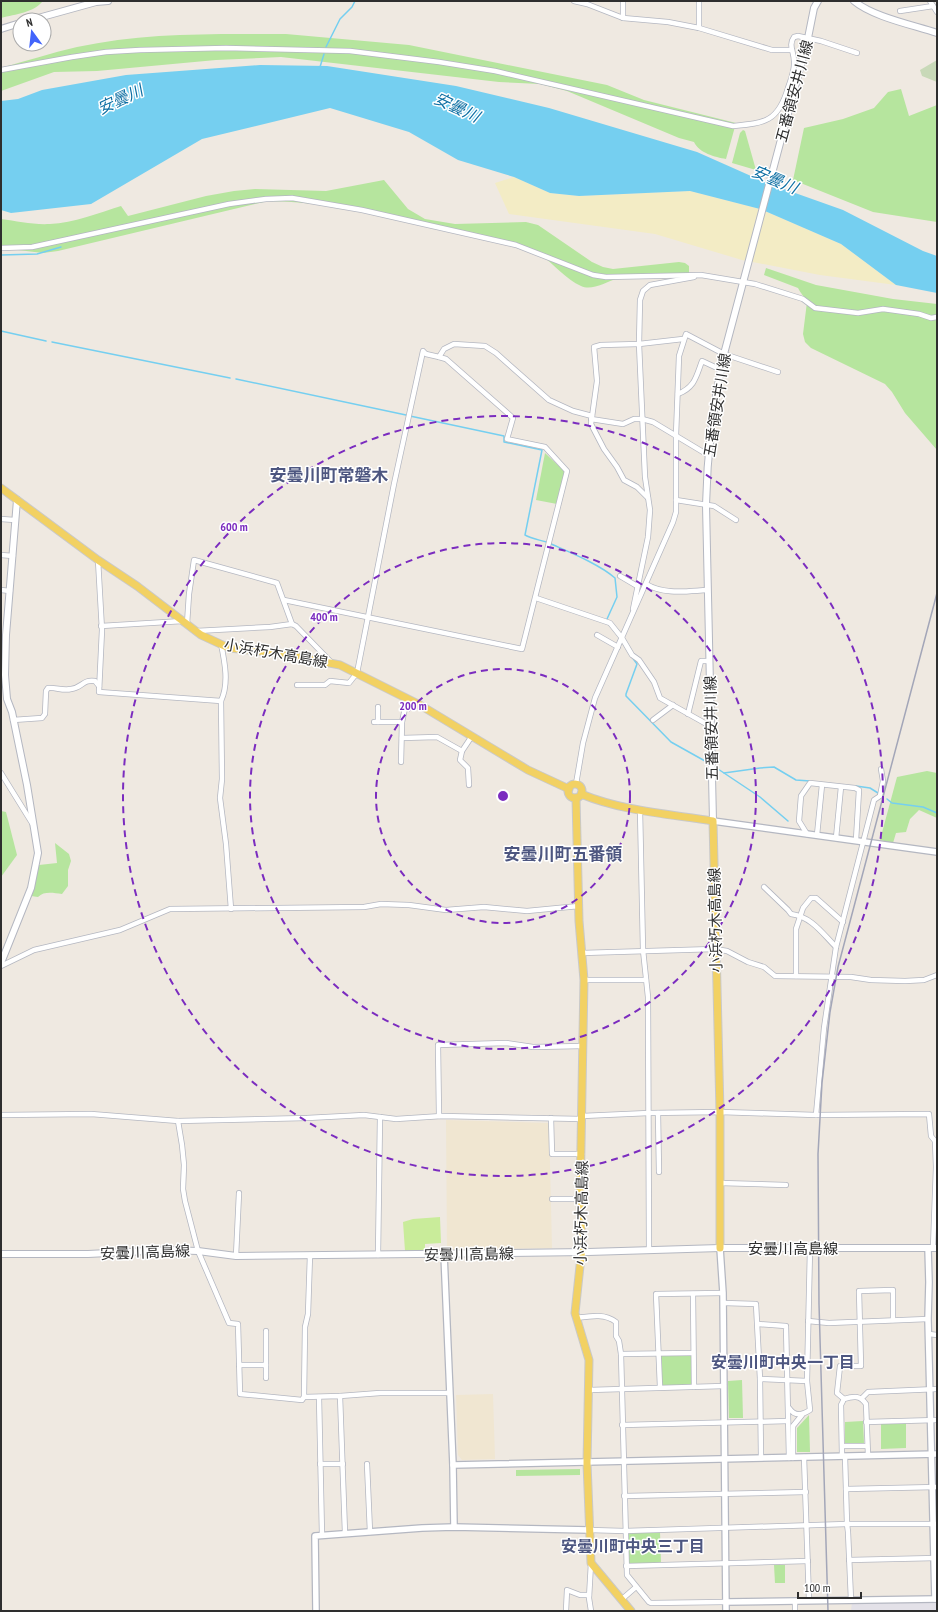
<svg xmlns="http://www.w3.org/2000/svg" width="938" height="1612" viewBox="0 0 938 1612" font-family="'PT Sans Narrow','Noto Sans JP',sans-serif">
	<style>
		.industrial { fill: #e3e1e8 }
		.education { fill: #f0e6d1 }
		.green { fill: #b6e59e }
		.sand { fill: #f3ecc5 }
		.cemetery { fill: #c8d9b8 }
		.pitch { fill: #c9ec9a }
		.water { fill: #75cff0 }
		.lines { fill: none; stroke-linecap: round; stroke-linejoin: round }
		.stream { stroke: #75cff0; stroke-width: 1.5 }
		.minor-tunnel { stroke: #c8c4bd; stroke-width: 4.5; stroke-dasharray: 4.5 2; stroke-linecap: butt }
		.minor-casing { stroke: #b4b7c1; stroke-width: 6 }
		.tertiary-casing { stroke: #b4b7c1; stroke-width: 8 }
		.secondary-casing { stroke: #b4b7c1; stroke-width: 8 }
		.primary-casing { stroke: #c9c9c9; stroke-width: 9 }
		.minor { stroke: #fff; stroke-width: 4.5 }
		.tertiary { stroke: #fff; stroke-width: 5.5 }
		.secondary { stroke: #fff; stroke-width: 6 }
		.primary { stroke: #f2d163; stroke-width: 7 }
		.rail { stroke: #a3a6b8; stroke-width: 1.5 }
		.ring { fill: none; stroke: #7b2cbf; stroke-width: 2; stroke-dasharray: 7 5 }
		.labels { text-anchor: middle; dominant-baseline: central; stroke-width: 3; stroke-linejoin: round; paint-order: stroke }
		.street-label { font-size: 15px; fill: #2e2e2e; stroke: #fff }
		.water-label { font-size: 16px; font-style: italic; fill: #0d6fa3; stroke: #fff }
		.neighbourhood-label { font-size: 16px; font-weight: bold; fill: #4d5680; stroke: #fff }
		.quarter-label { font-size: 17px; font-weight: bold; fill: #4d5680; stroke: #fff }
		.centre { fill: #7b2cbf; stroke: #fff; stroke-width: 2 }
		.ring-label { font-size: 12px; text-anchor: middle; font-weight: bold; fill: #7b2cbf; stroke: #fff; stroke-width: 3; stroke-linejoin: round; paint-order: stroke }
	</style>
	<rect width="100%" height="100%" fill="#efe9e1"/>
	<path class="industrial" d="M937,1601V1611H851L852,1602Z"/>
	<g class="education">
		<path d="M446,1120L549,1123L552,1248L447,1250Z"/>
		<path d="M493,1394L495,1459L462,1460L458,1455L456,1395Z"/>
	</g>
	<g class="green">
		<path d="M1,1H43C33,13 16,14 1,18Z"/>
		<path d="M286,34L409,45L607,85L644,100L736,123L726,159C715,157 699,153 694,142L679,138L567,91L540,84L499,82L281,57L216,60L97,71L54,72L1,91V68C26,61 51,53 77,47C145,32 217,34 286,34Z"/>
		<path d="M901,89L909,116L937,105V222L873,212L793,180L804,128L843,119L874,108L888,92Z"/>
		<path d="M743,130L745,131L756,170L732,163L740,133Z"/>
		<path d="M384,180L408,209L425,219L455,224L526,222L538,225L592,262L603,267L613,269L679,262L685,263L689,266V274C665,281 640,274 616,279C606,282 592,291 581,286C564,279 551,259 532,250C445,229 358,203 268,201L58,251L43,253L1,248V219C17,221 33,225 50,224C74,223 98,213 121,206L128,216L206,196L234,191L255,189L326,191Z"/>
		<path d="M766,268L816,285L893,299L937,304V450L905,413L892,392L885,384L811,348L805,342L803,334L807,302C805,297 800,293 798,288L764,275Z"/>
		<path d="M545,453L565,472L557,504L536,500Z"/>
		<path d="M927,771L937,773V818L919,810L910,819L906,832L896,833L893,843L880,840L897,777Z"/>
		<path d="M1,811L6,812L17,855L1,877Z"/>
		<path d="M55,843L69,854L71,861L68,870V886L62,894C53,893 44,891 38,897L31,896L39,865L57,863Z"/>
		<path d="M661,1356H691L692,1385H662Z"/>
		<path d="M742,1380L743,1418H729L728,1381Z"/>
		<path d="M809,1415L810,1452H797V1428Z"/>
		<path d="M863,1421L864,1443L845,1444V1422Z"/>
		<path d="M881,1423H906V1448L881,1449Z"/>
		<path d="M580,1469V1475L516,1476V1470Z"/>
		<path d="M660,1532L661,1563L628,1564L627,1533Z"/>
		<path d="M774,1565H785V1583H775Z"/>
	</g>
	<path class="sand" d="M514,177L550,193L579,196L690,191L760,209L841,244L896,285L820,275L742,260L655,234L509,214L495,183Z"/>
	<path class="cemetery" d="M937,60V82L922,76L920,70Z"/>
	<path class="pitch" d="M440,1217L441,1243L425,1244V1250L405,1251L403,1222L413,1219Z"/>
	<path class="water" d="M260,65L327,66L456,86L549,108L697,152L767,183L843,210L923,251L937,256V293L896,285L841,244L760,209L690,191L579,196L550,193L514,177L458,160L409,132L330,108L202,139L91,204L11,213L1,210V101L18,99L42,90L126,75Z"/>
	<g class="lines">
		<g class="stream">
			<path d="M326,47L340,19L352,7L355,1"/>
			<path d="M320,67L324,54"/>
			<path d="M1,255L37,254L61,247"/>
			<path d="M1,331L46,341"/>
			<path d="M52,342L230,378"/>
			<path d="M236,379L406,415"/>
			<path d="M410,416L504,436V442L542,450L525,535C532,539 541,540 549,543C569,552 599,564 615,578L617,597L607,619"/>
			<path d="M632,657L637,664L626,694V696L671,742L705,761"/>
			<path d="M718,769L760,797L788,821"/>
			<path d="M724,773L760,768L774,767L796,780L810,781"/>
			<path d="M856,786L870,788L878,793"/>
			<path d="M887,799L892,803L923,807L937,813"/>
		</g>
		<path class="minor-tunnel" d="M719,368L727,371"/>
		<g class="minor-casing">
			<g id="minor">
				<path d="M574,1L587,4L623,18L668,22L699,28L772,50H792"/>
				<path d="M930,1L937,12"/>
				<path d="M900,11L933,6"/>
				<path d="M623,18V1"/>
				<path d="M699,28V1"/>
				<path d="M1,70L72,57L106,52L140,50L226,48L350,51L439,62L495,71L733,126C765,123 778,122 788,88C791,79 795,70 794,61C794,52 788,45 794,37L798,36L821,41L857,53"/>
				<path d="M1,248L32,247L229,204L266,199L292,198L362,210L516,245L593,275L606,277L701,275L755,284L803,299L815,308L858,313L883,309L919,314L931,318L937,317"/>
				<path d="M678,394C695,387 696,377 702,361L715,367"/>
				<path d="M591,419L623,424L634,419H642L653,422L708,455"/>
				<path d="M648,498L637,487L624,480L617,467L604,449L591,424L597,381L594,347L601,345L639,344L683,339"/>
				<path d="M676,500L714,506L736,520"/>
				<path d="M1,519L15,520"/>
				<path d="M1,555L13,556"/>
				<path d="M98,560L102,630L99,692L221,701"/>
				<path d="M620,576L637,586"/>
				<path d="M646,584C664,595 687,591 707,590"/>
				<path d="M1,590L10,591"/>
				<path d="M536,598L610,623L622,638L632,655L639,660L654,682L660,698L710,726"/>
				<path d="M284,600L522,649L567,471L545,447L507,439L513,418L446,359L439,357"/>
				<path d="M633,609L648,537L650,510L645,477L639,344L640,300L643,291L650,285L694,277"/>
				<path d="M187,624L189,594L194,560L277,583L292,624"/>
				<path d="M101,626L183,621"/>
				<path d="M196,631L270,627L292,624L296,626L332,663"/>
				<path d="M597,635L618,647"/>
				<path d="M221,644C225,663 229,684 221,701L222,779L220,798L226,844L231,909"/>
				<path d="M297,685H325L330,681L349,683L357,673L394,484L423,351L426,354L439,357L444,349L454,344L485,346L496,353L549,400L573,411L592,416"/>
				<path d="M688,714L701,661H709"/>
				<path d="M13,720L42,718L45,714L46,691L48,688C55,687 63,691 71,689C82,688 83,679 95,681L99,686"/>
				<path d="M653,720L673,705"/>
				<path d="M374,722H402"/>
				<path d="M378,722V707"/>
				<path d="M402,738L437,737L462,751"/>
				<path d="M401,762L402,722L407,699"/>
				<path d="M1,773L32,823"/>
				<path d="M576,784L583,743L595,698L673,522L676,512V435L679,356L686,334L724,354L778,372"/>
				<path d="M469,785L468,768L460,760L462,751L472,736"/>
				<path d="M640,810L643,950L648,997L649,1250"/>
				<path d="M807,834L799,821L801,796L810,783L855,788L859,790L856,840"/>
				<path d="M817,835L822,785"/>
				<path d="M836,838L841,787"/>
				<path d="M764,887L788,910L791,914C812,917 822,933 836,947"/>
				<path d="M582,953L715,949L727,951L748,962L764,967L775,976L851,977L871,980L905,981L924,980L937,975"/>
				<path d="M1,966L34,950L120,930L170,909L364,907L381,904L409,905L446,910L484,907L527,911L579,906"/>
				<path d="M796,976V929L803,908L811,898H816L843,922"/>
				<path d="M584,980H646"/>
				<path d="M658,1113L659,1172"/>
				<path d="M1,1115L91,1114L178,1121L307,1118L364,1115L396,1119L442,1116L582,1119"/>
				<path d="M816,1115L824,1028L836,947L874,800L880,796L883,781L881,769"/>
				<path d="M439,1116L438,1045L506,1043L533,1047L583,1046"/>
				<path d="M582,1116L649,1113L720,1112L816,1115L929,1114L931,1136L935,1141L936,1167L933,1248"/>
				<path d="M551,1118L552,1154H582"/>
				<path d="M178,1121L182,1145L184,1165L183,1189L185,1201L198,1251L229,1323L238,1324L240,1394L302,1400L304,1397L340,1396L345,1533"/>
				<path d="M720,1183L786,1185"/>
				<path d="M552,1199H580"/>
				<path d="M378,1255L380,1117"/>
				<path d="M236,1256L239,1193"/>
				<path d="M693,1294L694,1387"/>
				<path d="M724,1303L756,1304L760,1379L761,1458"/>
				<path d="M576,1318C590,1316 605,1313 616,1322V1336L619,1341L621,1354"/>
				<path d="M808,1321L829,1323L928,1319"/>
				<path d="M758,1324L786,1326L789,1458"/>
				<path d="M929,1334L937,1335"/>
				<path d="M693,1353L621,1354L627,1575L649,1602L651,1603L726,1602"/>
				<path d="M239,1365H266"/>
				<path d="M266,1378V1331"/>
				<path d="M760,1379L807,1381"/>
				<path d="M660,1387L656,1294L723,1293"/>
				<path d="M589,1390L724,1386"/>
				<path d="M340,1396L380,1393H449"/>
				<path d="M304,1397L305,1327L308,1314L310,1255"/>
				<path d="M319,1397L322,1535"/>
				<path d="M862,1398L868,1392L937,1389"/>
				<path d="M844,1399L837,1393L840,1366H861L859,1291L893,1290V1320"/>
				<path d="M789,1408C795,1417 802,1415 810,1410L807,1381L810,1249"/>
				<path d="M866,1422L937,1420"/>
				<path d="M622,1425L788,1421"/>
				<path d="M843,1446H867"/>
				<path d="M842,1456L841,1405L844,1399C853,1396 860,1395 866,1404L868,1455"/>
				<path d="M845,1456L847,1524L848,1532L851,1600"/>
				<path d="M804,1457L809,1600"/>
				<path d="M793,1458V1426L802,1415"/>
				<path d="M320,1464H343"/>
				<path d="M367,1464L370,1532"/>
				<path d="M846,1489L937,1487"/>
				<path d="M624,1496L806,1492"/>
				<path d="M589,1530L625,1531L847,1524H937"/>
				<path d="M849,1560L937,1558"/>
				<path d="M591,1563L589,1598L591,1611"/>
				<path d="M626,1566L808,1561"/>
				<path d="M621,1600L636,1587"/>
				<path d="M795,1601V1611"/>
				<path d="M566,1611L567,1590L580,1595H589"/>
			</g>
		</g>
		<g class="tertiary-casing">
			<g id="tertiary">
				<path d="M713,821L937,852"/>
				<path d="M720,1248L723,1293L726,1611"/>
				<path d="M928,1248L929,1282L928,1319L935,1599"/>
				<path d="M444,1254L453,1465L454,1527"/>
				<path d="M453,1465L937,1454"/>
				<path d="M726,1602L937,1599"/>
				<path d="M316,1611L315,1536L422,1528L454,1527L589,1530"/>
			</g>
		</g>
		<g class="secondary-casing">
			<g id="secondary">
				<path d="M854,1C873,17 913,25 937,33"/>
				<path d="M31,20L96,2L108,1"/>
				<path d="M1,29L20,23"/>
				<path d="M713,821L706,505C707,454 713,404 724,354L808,38L814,8L818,1"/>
				<path d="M1,963L31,888L38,853L27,785L12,712L7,699L5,675L6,635L17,500"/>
				<path d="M1,1254H88L167,1250L198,1251L236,1256L588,1252L720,1248H937"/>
			</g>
		</g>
		<g class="primary-casing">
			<g id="primary">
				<path d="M1,488L98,560L137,586L201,635L229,648L277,653L340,665L420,705L528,770L569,789"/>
				<circle cx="575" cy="791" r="7"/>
				<path d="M581,794C622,811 669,814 713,821L720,1112V1248"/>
				<path d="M576,798L579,921L584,980L580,1199L582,1247L575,1313L589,1360L587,1463L591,1563L631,1611"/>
			</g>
		</g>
		<use href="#minor" class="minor"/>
		<use href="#tertiary" class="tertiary"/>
		<use href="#secondary" class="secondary"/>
		<use href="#primary" class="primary"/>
		<path class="rail" d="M828,1611L819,1304L818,1154L822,1083L830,1012L838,967L937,593"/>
	</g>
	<g class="ring">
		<circle cx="503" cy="796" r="127"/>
		<circle cx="503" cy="796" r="253"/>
		<circle cx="503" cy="796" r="380"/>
	</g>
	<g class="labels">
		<g class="street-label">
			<text transform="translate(794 91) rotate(-75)">五番領安井川線</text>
			<text transform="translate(717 405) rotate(-81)">五番領安井川線</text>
			<text transform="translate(276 653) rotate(10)">小浜朽木高島線</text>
			<text transform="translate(711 728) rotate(-91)">五番領安井川線</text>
			<text transform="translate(715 920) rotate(-91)">小浜朽木高島線</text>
			<text transform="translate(581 1213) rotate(-89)">小浜朽木高島線</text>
			<text x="793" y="1248">安曇川高島線</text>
			<text transform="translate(145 1252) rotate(-2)">安曇川高島線</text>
			<text transform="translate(469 1254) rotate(-1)">安曇川高島線</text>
		</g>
		<g class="water-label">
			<text transform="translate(120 99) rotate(-25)">安曇川</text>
			<text transform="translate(457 107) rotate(25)">安曇川</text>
			<text transform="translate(775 179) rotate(23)">安曇川</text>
		</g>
		<g class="neighbourhood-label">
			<text x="783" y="1362">安曇川町中央一丁目</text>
			<text x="633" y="1546">安曇川町中央三丁目</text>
		</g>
		<g class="quarter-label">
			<text x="329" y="475">安曇川町常磐木</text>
			<text x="563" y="854">安曇川町五番領</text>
		</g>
	</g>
	<circle cx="503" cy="796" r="6" class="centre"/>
	<g class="ring-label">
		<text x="234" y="531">600 m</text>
		<text x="324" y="621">400 m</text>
		<text x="413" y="710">200 m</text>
	</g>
	<rect width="938" height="1612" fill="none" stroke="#2e2e2e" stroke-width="4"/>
	<g transform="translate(32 32) rotate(345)"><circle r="19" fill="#ffffff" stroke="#ababab"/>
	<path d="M0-3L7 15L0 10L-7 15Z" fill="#4264fb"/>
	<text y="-6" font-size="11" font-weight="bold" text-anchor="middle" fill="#2e2e2e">N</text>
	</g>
	<path d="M798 1592v6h63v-6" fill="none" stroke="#2e2e2e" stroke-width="2"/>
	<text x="804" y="1592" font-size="12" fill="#2e2e2e" stroke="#ffffff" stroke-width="3" paint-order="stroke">100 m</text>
</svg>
